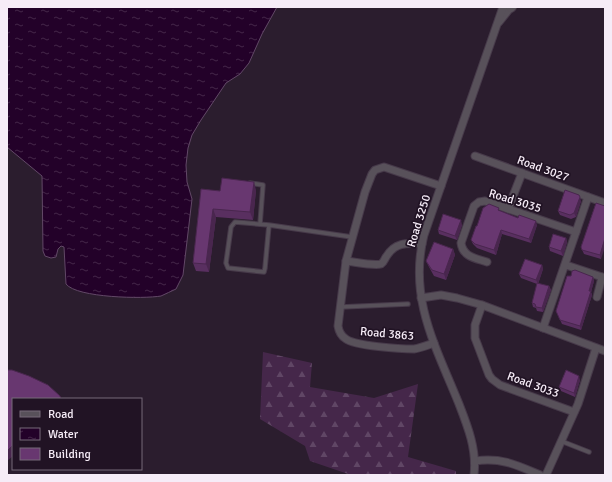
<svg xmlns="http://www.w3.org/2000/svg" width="612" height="482" viewBox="0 0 612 482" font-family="Signika,sans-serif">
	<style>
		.forest { fill: url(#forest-firs) }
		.water { fill: url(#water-ripples); stroke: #624867 }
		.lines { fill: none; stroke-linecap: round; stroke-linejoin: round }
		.service-casing { stroke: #473a4a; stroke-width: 5.5 }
		.minor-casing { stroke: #473a4a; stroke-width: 9 }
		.tertiary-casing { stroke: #473a4a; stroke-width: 10 }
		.service { stroke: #58515a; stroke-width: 3.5 }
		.minor { stroke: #58515a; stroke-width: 7 }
		.tertiary { stroke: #58515a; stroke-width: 8 }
		.wall { fill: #592f60 }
		.shaded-wall { fill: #49264e }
		.building { fill: #683770; stroke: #49264e }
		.labels { text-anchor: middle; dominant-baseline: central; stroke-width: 3.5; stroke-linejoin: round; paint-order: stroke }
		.street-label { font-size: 12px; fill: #f6ecf7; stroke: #211324 }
	</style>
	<defs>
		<pattern id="forest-firs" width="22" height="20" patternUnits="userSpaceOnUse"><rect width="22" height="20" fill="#45274a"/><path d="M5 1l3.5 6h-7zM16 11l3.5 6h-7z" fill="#604665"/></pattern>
		<pattern id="water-ripples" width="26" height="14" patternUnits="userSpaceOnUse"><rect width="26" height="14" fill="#230129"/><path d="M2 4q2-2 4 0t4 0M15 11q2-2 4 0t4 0" fill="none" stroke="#442649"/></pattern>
	</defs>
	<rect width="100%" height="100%" fill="#2b1d2e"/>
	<path class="forest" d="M263,352L312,363L310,387L374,398L418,384L408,457L456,471V475H351L310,461L305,446L260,419Z"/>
	<path class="water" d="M7,7H277L262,34L249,63L240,74L226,83L201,120L192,135L188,148L186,165L187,182L192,199L183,275L176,289C171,291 166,294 161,296C144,299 77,298 66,284L64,247L61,246L58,249L56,257L51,258L45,256L43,251L42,176L7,147Z"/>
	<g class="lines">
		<g class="service-casing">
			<g id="service">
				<path d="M250,183L263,185L260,224"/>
				<path d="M269,225L265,268L264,272L228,268L226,263L231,227L235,222L269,225L352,237"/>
				<path d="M341,307L408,304"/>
				<path d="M561,441L589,452"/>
			</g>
		</g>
		<g class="minor-casing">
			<g id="minor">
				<path d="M499,22L511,7"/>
				<path d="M475,156L605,203"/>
				<path d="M508,209L522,173"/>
				<path d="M346,261C355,262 374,266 381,264C384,262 384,260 386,257C395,242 406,243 422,244"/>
				<path d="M487,262C475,258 463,257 461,243L474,206L479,202L485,201L576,232"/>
				<path d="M566,265L605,278"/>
				<path d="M597,297L602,277"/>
				<path d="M421,298L441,295L457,298L482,305L605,351"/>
				<path d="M482,305L475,325V338L489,375L492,379L500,385L574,412"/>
				<path d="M543,328L588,197"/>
				<path d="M434,343C428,345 421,348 414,349C401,349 355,346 346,339C341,336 339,332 338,326L346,261L365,192L372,174L375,170L384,167L441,186"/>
				<path d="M475,461C501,457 517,465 540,475"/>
				<path d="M474,475C477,450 468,427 459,404C436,347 408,298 424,235L503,7"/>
				<path d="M546,475L578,404L596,348"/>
			</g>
		</g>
		<g class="tertiary-casing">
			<path id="tertiary" d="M511,8L512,7"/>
		</g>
		<use href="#service" class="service"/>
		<use href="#minor" class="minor"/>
		<use href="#tertiary" class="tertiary"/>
	</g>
	<g class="wall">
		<path d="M201,189L220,191L256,190L253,220L216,217L209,272L196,271L193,263Z"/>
		<path d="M581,201L576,217L571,219L560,215L558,211Z"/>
		<path d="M596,203L601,259L584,254L581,247Z"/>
		<path d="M500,211L537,225L531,243L502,234L496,255L477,248L473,244L471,240L477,226Z"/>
		<path d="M462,225L457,240L439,234L438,230Z"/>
		<path d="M566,238L567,242L563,256L550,251L549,247Z"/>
		<path d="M453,249L455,255L446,280L434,276L429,267L426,261Z"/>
		<path d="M542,265L543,269L538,284L549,286L551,290L543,312L537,311L536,308L533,307L532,303L537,284L521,278L519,274Z"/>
		<path d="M571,276L593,277L594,281L591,292L592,295L581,330L562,324L556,311Z"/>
		<path d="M580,380L575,397L561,391L559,387Z"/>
	</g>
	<g class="shaded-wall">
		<path d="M254,182L256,190L253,220L250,212Z"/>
		<path d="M580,197L581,201L576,217L574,213Z"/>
		<path d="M213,209L216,217L209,272L206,264Z"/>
		<path d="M461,220L462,225L457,240L455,236Z"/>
		<path d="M536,221L537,225L531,243L529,239Z"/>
		<path d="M501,230L502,234L496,255L494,250Z"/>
		<path d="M566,238L567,242L563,256L561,251Z"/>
		<path d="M605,238V247L601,259L600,255Z"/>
		<path d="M453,249L455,255L446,280L444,274Z"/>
		<path d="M542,265L543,269L538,284L536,280Z"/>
		<path d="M593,277L594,281L591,292L592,295L581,330L580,326L589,291Z"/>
		<path d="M549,286L551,290L543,312L542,308Z"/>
		<path d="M579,376L580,380L575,397L574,393Z"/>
		<path d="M13,445V456L7,461V451Z"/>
	</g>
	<g class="building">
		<path d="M222,178L254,182L250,212L213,209L206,264L193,263L201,189L220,191Z"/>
		<path d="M565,190L579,195L580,197L574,213L570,215L558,211Z"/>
		<path d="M596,203L605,206V238L600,255L582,250L581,247Z"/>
		<path d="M489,204L499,208L498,210L518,218L519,215L536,221L529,239L501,230L494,250L475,244L471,240L476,226H477L483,208Z"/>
		<path d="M443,214L461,220L455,236L438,230Z"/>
		<path d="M553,234L566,238L561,251L549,247Z"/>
		<path d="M434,242L453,249L444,274L432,270L426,261Z"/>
		<path d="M525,259L542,265L536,280L519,274Z"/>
		<path d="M575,270L593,277L589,291H591L580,326L560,320L556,311L567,276H571L572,271Z"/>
		<path d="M537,283L549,286L542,308L536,307L535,304L532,303Z"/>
		<path d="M7,370H12L29,376L48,385L60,396L61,399H13V445L7,451Z"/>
		<path d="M566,370L579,376L574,393L559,387Z"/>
	</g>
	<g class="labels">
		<g class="street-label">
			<text transform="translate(543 169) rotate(20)">Road 3027</text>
			<text transform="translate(515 201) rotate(17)">Road 3035</text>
			<text transform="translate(419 221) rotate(-73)">Road 3250</text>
			<text transform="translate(387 334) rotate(5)">Road 3863</text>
			<text transform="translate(533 385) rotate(20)">Road 3033</text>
		</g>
	</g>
	<rect width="612" height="482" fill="none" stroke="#f6ecf7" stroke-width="16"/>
	<rect x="12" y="398" width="130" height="72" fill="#211324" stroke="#766a78"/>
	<rect x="20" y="411" width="20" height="6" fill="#58515a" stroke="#766a78"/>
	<text x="48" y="418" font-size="12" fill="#f6ecf7">Road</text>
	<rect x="20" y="428" width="20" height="12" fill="url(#water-ripples)" stroke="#766a78"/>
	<text x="48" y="438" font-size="12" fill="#f6ecf7">Water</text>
	<rect x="20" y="448" width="20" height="12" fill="#683770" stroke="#766a78"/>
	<text x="48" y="458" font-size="12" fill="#f6ecf7">Building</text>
</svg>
